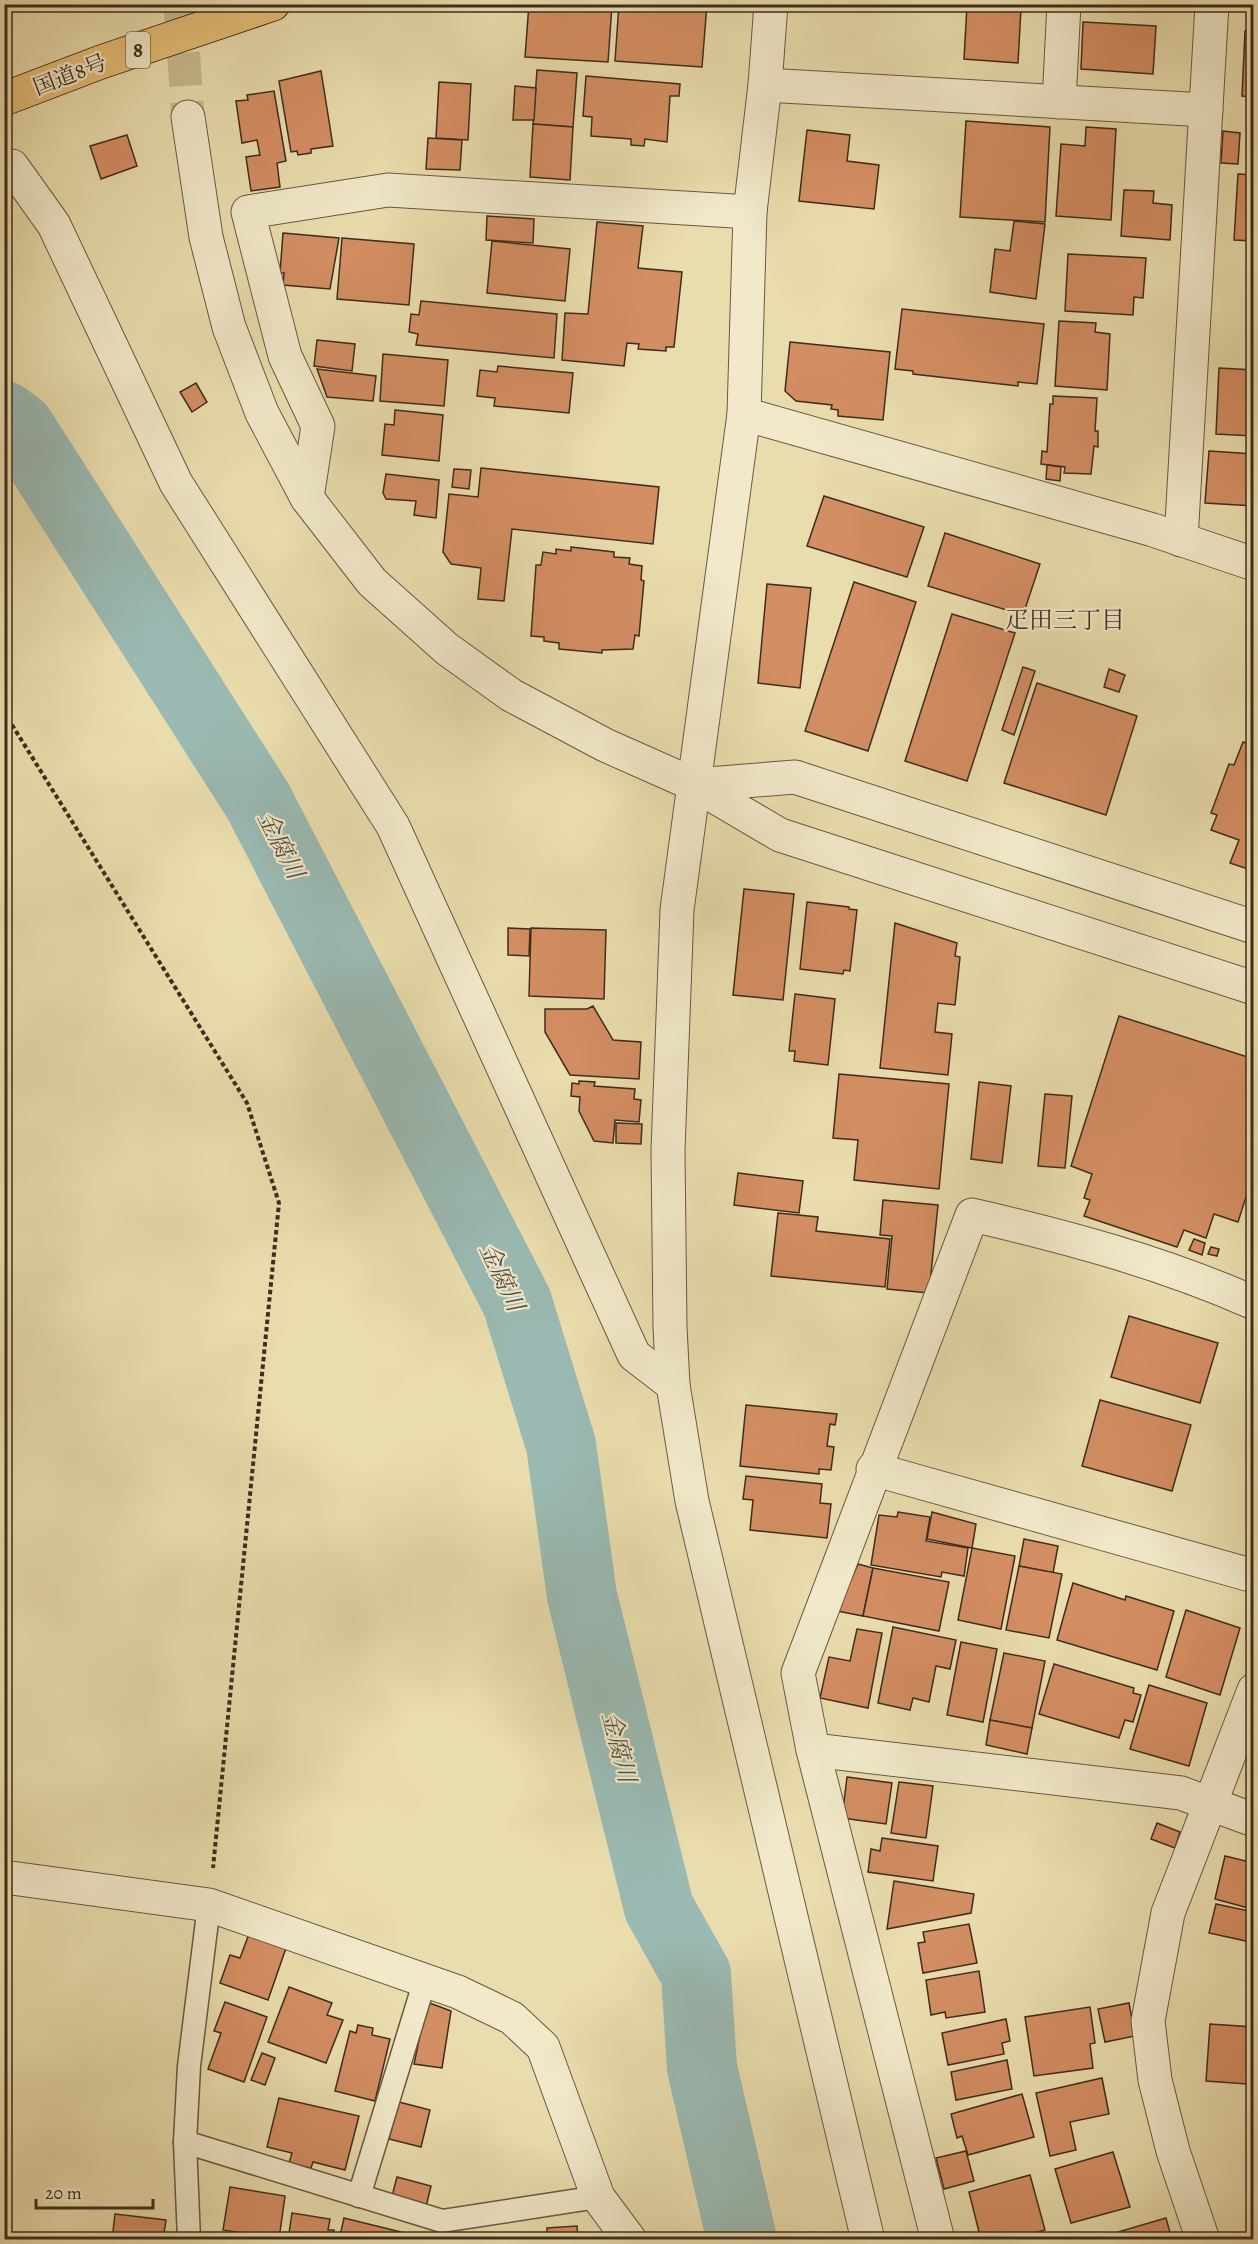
<svg xmlns="http://www.w3.org/2000/svg" width="1258" height="2244" viewBox="0 0 1258 2244" font-family="Alegreya,'Noto Serif JP',serif">
	<style>
		.lines { fill: none; stroke-linecap: round; stroke-linejoin: round }
		.river { stroke: #9abab3; stroke-width: 70 }
		.building { fill: #d48e63; stroke: #3e2c1e; stroke-width: 1.5 }
		.tertiary-tunnel { stroke: #c8ba90; stroke-width: 33; stroke-dasharray: 33 16; stroke-linecap: butt }
		.service-casing { stroke: #695842; stroke-width: 25 }
		.minor-casing { stroke: #695842; stroke-width: 35 }
		.tertiary-casing { stroke: #695842; stroke-width: 35 }
		.trunk-casing { stroke: #3e2c1e; stroke-width: 35 }
		.path { stroke: #3e2c1e; stroke-width: 4; stroke-dasharray: 4.5 3; stroke-linecap: butt }
		.service { stroke: #f1e9ca; stroke-width: 22 }
		.minor { stroke: #f1e9ca; stroke-width: 33 }
		.tertiary { stroke: #f1e9ca; stroke-width: 33 }
		.trunk { stroke: #e5be76; stroke-width: 33 }
		.labels { text-anchor: middle; dominant-baseline: central; stroke-width: 4.5; stroke-linejoin: round; paint-order: stroke }
		.shield { fill: #f1e9ca; stroke: #746552; stroke-width: 1.5 }
		.shield-label { font-size: 21px; font-weight: bold; fill: #3e2c1e }
		.street-label { font-size: 22px; fill: #3e2c1e; stroke: #f1e9ca }
		.neighbourhood-label { font-size: 24px; fill: #3e2c1e; stroke: #f1e9ca }
		.water-label { font-size: 24px; font-style: italic; fill: #555043; stroke: #f1e9ca }
	</style>
	<rect width="100%" height="100%" fill="#eaddad"/>
	<filter id="stains"><feTurbulence type="fractalNoise" baseFrequency=".00333" numOctaves="4"/><feColorMatrix values="0 0 0 0 .2 0 0 0 0 .09 0 0 0 0 .02 0 0 0 .5 -.17"/></filter>
	<radialGradient id="worn" r=".72"><stop offset=".6" stop-color="#630" stop-opacity="0"/><stop offset="1" stop-color="#630" stop-opacity=".3"/></radialGradient>
	<g class="lines">
		<path class="river" d="M4,416L20,428L258,801L517,1302L561,1445L582,1596L659,1908L696,1974L702,2068L742,2240"/>
	</g>
	<g class="building">
		<path d="M529,4L612,5L608,62L525,57Z"/>
		<path d="M619,4H707L702,67L615,61Z"/>
		<path d="M967,5L1021,8L1018,63L964,59Z"/>
		<path d="M1083,22L1156,26L1153,74L1081,69Z"/>
		<path d="M1245,31H1254V97L1242,96Z"/>
		<path d="M537,70L577,73L573,127L533,124Z"/>
		<path d="M321,71L333,146L311,149V153L298,155L297,151L291,152L279,81Z"/>
		<path d="M586,76L680,84L679,96H670L667,142L645,139L644,146L631,145V139L591,136L592,117L583,116Z"/>
		<path d="M439,82L471,84L468,140L436,138Z"/>
		<path d="M515,86L536,88L534,120H513Z"/>
		<path d="M274,91L286,161L277,163L280,187L251,191L246,157L260,155L257,140L242,143L236,101L248,100L247,95Z"/>
		<path d="M966,121L1050,127L1045,222L960,217Z"/>
		<path d="M533,124L573,127L570,180L530,177Z"/>
		<path d="M1086,127L1116,129L1111,220L1056,216L1061,144L1085,146Z"/>
		<path d="M807,130L850,135L847,161L879,165L874,209L799,201Z"/>
		<path d="M1223,131L1240,133L1238,164L1221,163Z"/>
		<path d="M127,135L137,166L101,179L90,146Z"/>
		<path d="M428,138L462,140L460,170L426,169Z"/>
		<path d="M1238,174L1254,175V241L1234,240Z"/>
		<path d="M1124,190L1154,191L1153,203L1172,205L1170,240L1121,236Z"/>
		<path d="M487,216L534,219L533,243L486,240Z"/>
		<path d="M1014,221L1045,224L1036,299L990,292L995,249L1010,251Z"/>
		<path d="M597,222L643,226L638,268L682,272L674,347H666V351L638,349L639,344L627,343L624,366L562,360L565,313L588,314Z"/>
		<path d="M283,233L339,238L330,289L283,285L284,273H280Z"/>
		<path d="M342,238L414,244L409,305L337,299Z"/>
		<path d="M492,241L570,249L565,301L487,293Z"/>
		<path d="M1068,254L1146,258L1143,298L1134,297L1133,315L1065,311Z"/>
		<path d="M421,301L557,314L554,358L416,345L418,334L409,332L411,314L419,315Z"/>
		<path d="M902,309L1044,324L1037,384L1018,382V386L913,374V371L895,369Z"/>
		<path d="M1059,321L1096,323L1095,332L1110,334L1107,390L1055,386Z"/>
		<path d="M317,340L355,344L352,371L314,366Z"/>
		<path d="M790,342L890,352L883,420L838,416V410L831,409L832,405L796,401L785,391Z"/>
		<path d="M383,354L448,360L444,406L380,401Z"/>
		<path d="M498,366L573,373L569,413L494,406L495,398L477,396L480,370L497,372Z"/>
		<path d="M1219,368L1254,370V436L1216,434Z"/>
		<path d="M317,369L376,376L373,401L327,397Z"/>
		<path d="M196,383L207,402L192,412L180,392Z"/>
		<path d="M1053,396L1097,398L1095,431H1098V447L1094,446L1091,474L1064,473L1065,467L1041,464L1042,451L1047,452L1050,404H1053Z"/>
		<path d="M395,410L443,415L439,461L382,455L385,424L394,425Z"/>
		<path d="M1209,451L1254,454V506L1205,503Z"/>
		<path d="M1047,465L1061,467L1060,481L1046,479Z"/>
		<path d="M481,468L659,487L653,544L512,529L504,601L478,599L481,568L451,564L443,552L449,494L478,497Z"/>
		<path d="M454,469L471,470L469,489L452,487Z"/>
		<path d="M386,474L439,480L436,518L414,515L416,501L386,499L383,493Z"/>
		<path d="M824,496L924,527L907,577L807,546Z"/>
		<path d="M945,533L1040,564L1023,615L928,586Z"/>
		<path d="M571,547L614,552V557L630,558L629,564L642,566L641,580L644,581L639,636L635,635L633,649L602,650V653L559,649V643L544,641V637L531,636L536,565H541L543,552L556,554V549L571,551Z"/>
		<path d="M854,582L916,602L868,751L805,731Z"/>
		<path d="M767,584L811,588L800,688L758,683Z"/>
		<path d="M952,614L1015,633L967,781L905,761Z"/>
		<path d="M1023,667L1035,671L1014,735L1002,730Z"/>
		<path d="M1109,669L1125,675L1119,692L1104,687Z"/>
		<path d="M1037,683L1137,716L1106,815L1004,783Z"/>
		<path d="M1243,742L1254,746V871L1230,863L1239,840L1211,830L1217,815L1211,813L1229,764L1234,765Z"/>
		<path d="M744,889L794,894L783,1000L733,995Z"/>
		<path d="M807,902L849,907V909L857,910L850,971L844,970L843,974L800,969Z"/>
		<path d="M895,923L957,943L955,956L960,957L955,1005L938,1003L935,1032L952,1034L948,1075L880,1068Z"/>
		<path d="M508,928L530,929L529,956L508,955Z"/>
		<path d="M531,928L606,930L604,999L529,996Z"/>
		<path d="M795,994L835,999L828,1065L794,1061L795,1051H789Z"/>
		<path d="M593,1006L613,1040L641,1042L639,1079L570,1075L545,1032V1009H587Z"/>
		<path d="M1119,1016L1254,1059V1172L1238,1222L1214,1214L1206,1238L1184,1230L1177,1247L1084,1216L1090,1200L1084,1198L1092,1174L1071,1166Z"/>
		<path d="M839,1074L949,1084L939,1189L854,1180L858,1140L833,1138Z"/>
		<path d="M579,1081L595,1082L594,1086L635,1089L634,1099L641,1100L639,1122L615,1120L613,1143L594,1141L579,1111L580,1097L571,1096L572,1083L579,1084Z"/>
		<path d="M979,1082L1011,1086L1002,1163L971,1159Z"/>
		<path d="M1045,1094L1072,1096L1065,1168L1038,1166Z"/>
		<path d="M616,1123L642,1124L641,1144L616,1143Z"/>
		<path d="M738,1173L803,1181L799,1213L734,1205Z"/>
		<path d="M883,1200L938,1205L929,1293L887,1289L892,1236L880,1235Z"/>
		<path d="M778,1213L818,1217L816,1231L890,1239L885,1287L771,1276Z"/>
		<path d="M1194,1239L1205,1243L1202,1255L1189,1250Z"/>
		<path d="M1211,1247L1219,1249L1217,1256L1208,1254Z"/>
		<path d="M1129,1316L1218,1343L1200,1403L1111,1377Z"/>
		<path d="M1100,1400L1191,1425L1172,1491L1082,1466Z"/>
		<path d="M746,1405L837,1414L835,1425L830,1424L827,1446L834,1447L831,1470L819,1469V1474L740,1466Z"/>
		<path d="M746,1476L822,1484L820,1503L831,1504L827,1538L750,1530L753,1500L743,1499Z"/>
		<path d="M898,1512L930,1517L926,1541L968,1548L964,1576L942,1572L941,1577L871,1565L879,1515L897,1517Z"/>
		<path d="M932,1512L976,1524L972,1548L927,1539Z"/>
		<path d="M1024,1539L1058,1546L1053,1573L1019,1566Z"/>
		<path d="M972,1548L1015,1556L1001,1629L958,1620Z"/>
		<path d="M858,1564L873,1568L863,1616L837,1611Z"/>
		<path d="M1019,1566L1062,1574L1049,1638L1006,1630Z"/>
		<path d="M873,1568L949,1582L939,1631L863,1616Z"/>
		<path d="M1073,1583L1125,1600L1126,1596L1174,1611L1157,1670L1057,1640Z"/>
		<path d="M1186,1610L1240,1628L1220,1695L1166,1677Z"/>
		<path d="M893,1627L956,1640L950,1669L936,1666L929,1702L913,1698L910,1710L878,1703Z"/>
		<path d="M857,1629L882,1633L868,1708L820,1698L829,1657L850,1661Z"/>
		<path d="M961,1642L997,1649L983,1722L947,1715Z"/>
		<path d="M1004,1653L1045,1661L1032,1728L990,1720Z"/>
		<path d="M1054,1664L1134,1688L1133,1693L1141,1695L1133,1722L1125,1720L1119,1738L1039,1714Z"/>
		<path d="M1149,1685L1207,1703L1189,1766L1130,1749Z"/>
		<path d="M990,1720L1032,1728L1027,1754L986,1745Z"/>
		<path d="M847,1777L892,1783L886,1824L842,1818Z"/>
		<path d="M899,1782L933,1786L926,1838L891,1833Z"/>
		<path d="M1157,1823L1180,1832L1175,1848L1151,1839Z"/>
		<path d="M882,1838L938,1846L933,1881L868,1872L871,1849L880,1851Z"/>
		<path d="M1225,1856L1254,1863L1252,1909L1215,1899Z"/>
		<path d="M894,1881L974,1894L971,1913L887,1929Z"/>
		<path d="M1216,1904L1254,1912V1939L1247,1937L1246,1941L1209,1933Z"/>
		<path d="M969,1924L977,1963L923,1973L918,1943L925,1942L923,1932Z"/>
		<path d="M249,1934L286,1948L268,2000L220,1983L230,1955L240,1958Z"/>
		<path d="M979,1971L985,2012L946,2018L945,2012L931,2015L926,1980Z"/>
		<path d="M289,1987L332,2003L327,2015L343,2020L326,2063L268,2042Z"/>
		<path d="M225,2002L267,2017L244,2082L208,2069L221,2033L214,2031Z"/>
		<path d="M427,2002L451,2011L442,2068L414,2064Z"/>
		<path d="M1129,2003L1135,2036L1105,2042L1098,2009Z"/>
		<path d="M1090,2007L1095,2043L1090,2044L1093,2068L1034,2076L1025,2017Z"/>
		<path d="M1006,2019L1010,2041L1002,2043L1004,2054L948,2065L942,2033Z"/>
		<path d="M1210,2024L1254,2027V2071H1248L1247,2084L1206,2081Z"/>
		<path d="M358,2025L373,2028L372,2035L390,2039L375,2101L335,2091L350,2031L356,2033Z"/>
		<path d="M262,2053L275,2058L265,2085L251,2080Z"/>
		<path d="M1007,2060L1012,2089L956,2100L951,2072Z"/>
		<path d="M1102,2078L1109,2114L1070,2122L1076,2150L1050,2156L1036,2093Z"/>
		<path d="M1022,2094L1034,2137L968,2155L962,2136L957,2138L951,2114Z"/>
		<path d="M279,2098L359,2116L345,2170L313,2162L311,2168L289,2163L292,2153L267,2147Z"/>
		<path d="M399,2102L430,2110L421,2147L389,2139Z"/>
		<path d="M966,2151L974,2181L944,2189L936,2158Z"/>
		<path d="M1113,2152L1130,2207L1071,2223L1055,2169Z"/>
		<path d="M1030,2175L1045,2230L1008,2240H981L969,2192Z"/>
		<path d="M397,2177L431,2186L425,2211L391,2200Z"/>
		<path d="M230,2187L285,2196L279,2239L223,2230Z"/>
		<path d="M292,2213L330,2219L328,2230H334L333,2240H288Z"/>
		<path d="M115,2214L166,2220L163,2240H112Z"/>
		<path d="M344,2218L413,2235L423,2240H339Z"/>
		<path d="M1166,2218L1172,2240H1120L1118,2232Z"/>
		<path d="M577,2226L578,2240H547V2228Z"/>
	</g>
	<g class="lines">
		<path class="tertiary-tunnel" d="M180,4L188,117"/>
		<g class="service-casing">
			<g id="service">
				<path d="M185,2142L442,2221L598,2197"/>
				<path d="M359,2196L425,1980"/>
				<path d="M189,2240L185,2142L189,2066L209,1905"/>
			</g>
		</g>
		<g class="minor-casing">
			<g id="minor">
				<path d="M765,85L1206,110"/>
				<path d="M1059,102L1064,4"/>
				<path d="M12,166L54,225L176,483L393,826L634,1355L673,1385"/>
				<path d="M744,414L1153,530L1254,564"/>
				<path d="M307,498L318,426L285,356L248,212L388,190L750,212"/>
				<path d="M1181,540L1212,4"/>
				<path d="M873,1469L1254,1576"/>
				<path d="M813,1750L1181,1793L1254,1820"/>
				<path d="M4,1877L209,1905L458,1992L512,2018L543,2047L598,2197L630,2240"/>
				<path d="M938,2240L813,1750L798,1673L972,1215C1068,1237 1164,1263 1254,1303"/>
				<path d="M1203,2240L1173,2151L1155,2080L1148,2021L1168,1913L1254,1690"/>
			</g>
		</g>
		<g class="tertiary-casing">
			<g id="tertiary">
				<path d="M771,4L765,85L750,212L744,414L677,910L668,1150L670,1327L673,1385L692,1501L868,2240"/>
				<path d="M188,117L206,237L229,327L262,413L307,498L372,582L447,649L511,695L605,745L695,785L780,835L1254,988"/>
				<path d="M695,785L795,777L1254,927"/>
			</g>
		</g>
		<g class="trunk-casing">
			<path id="trunk" d="M4,99L101,62L273,4"/>
		</g>
		<path class="path" d="M4,712L247,1103L279,1203L213,1868"/>
		<use href="#service" class="service"/>
		<use href="#minor" class="minor"/>
		<use href="#tertiary" class="tertiary"/>
		<use href="#trunk" class="trunk"/>
	</g>
	<g class="labels">
		<rect class="shield" x="126" y="32" width="24" height="36" rx="4.5"/>
		<g class="shield-label">
			<text x="138" y="50">8</text>
		</g>
		<g class="street-label">
			<text transform="translate(70 75) rotate(-21)">国道8号</text>
		</g>
		<g class="neighbourhood-label">
			<text x="1065" y="620">疋田三丁目</text>
		</g>
		<g class="water-label">
			<text transform="translate(281 845) rotate(63)">金腐川</text>
			<text transform="translate(502 1277) rotate(65)">金腐川</text>
			<text transform="translate(619 1747) rotate(76)">金腐川</text>
		</g>
	</g>
	<rect width="1258" height="2244" fill="none" stroke="#eaddad" stroke-width="24"/>
	<rect x="6" y="6" width="1246" height="2232" fill="none" stroke="#3e2c1e" stroke-width="3"/>
	<rect x="12" y="12" width="1234" height="2220" fill="none" stroke="#3e2c1e" stroke-width="1.5"/>
	<path d="M36 2199v9h117v-9" fill="none" stroke="#3e2c1e" stroke-width="3"/>
	<text x="45" y="2199" font-size="18" fill="#3e2c1e" stroke="#f1e9ca" stroke-width="4.5" paint-order="stroke">20 m</text>
	<rect width="100%" height="100%" filter="url(#stains)"/>
	<rect width="100%" height="100%" fill="url(#worn)"/>
</svg>
